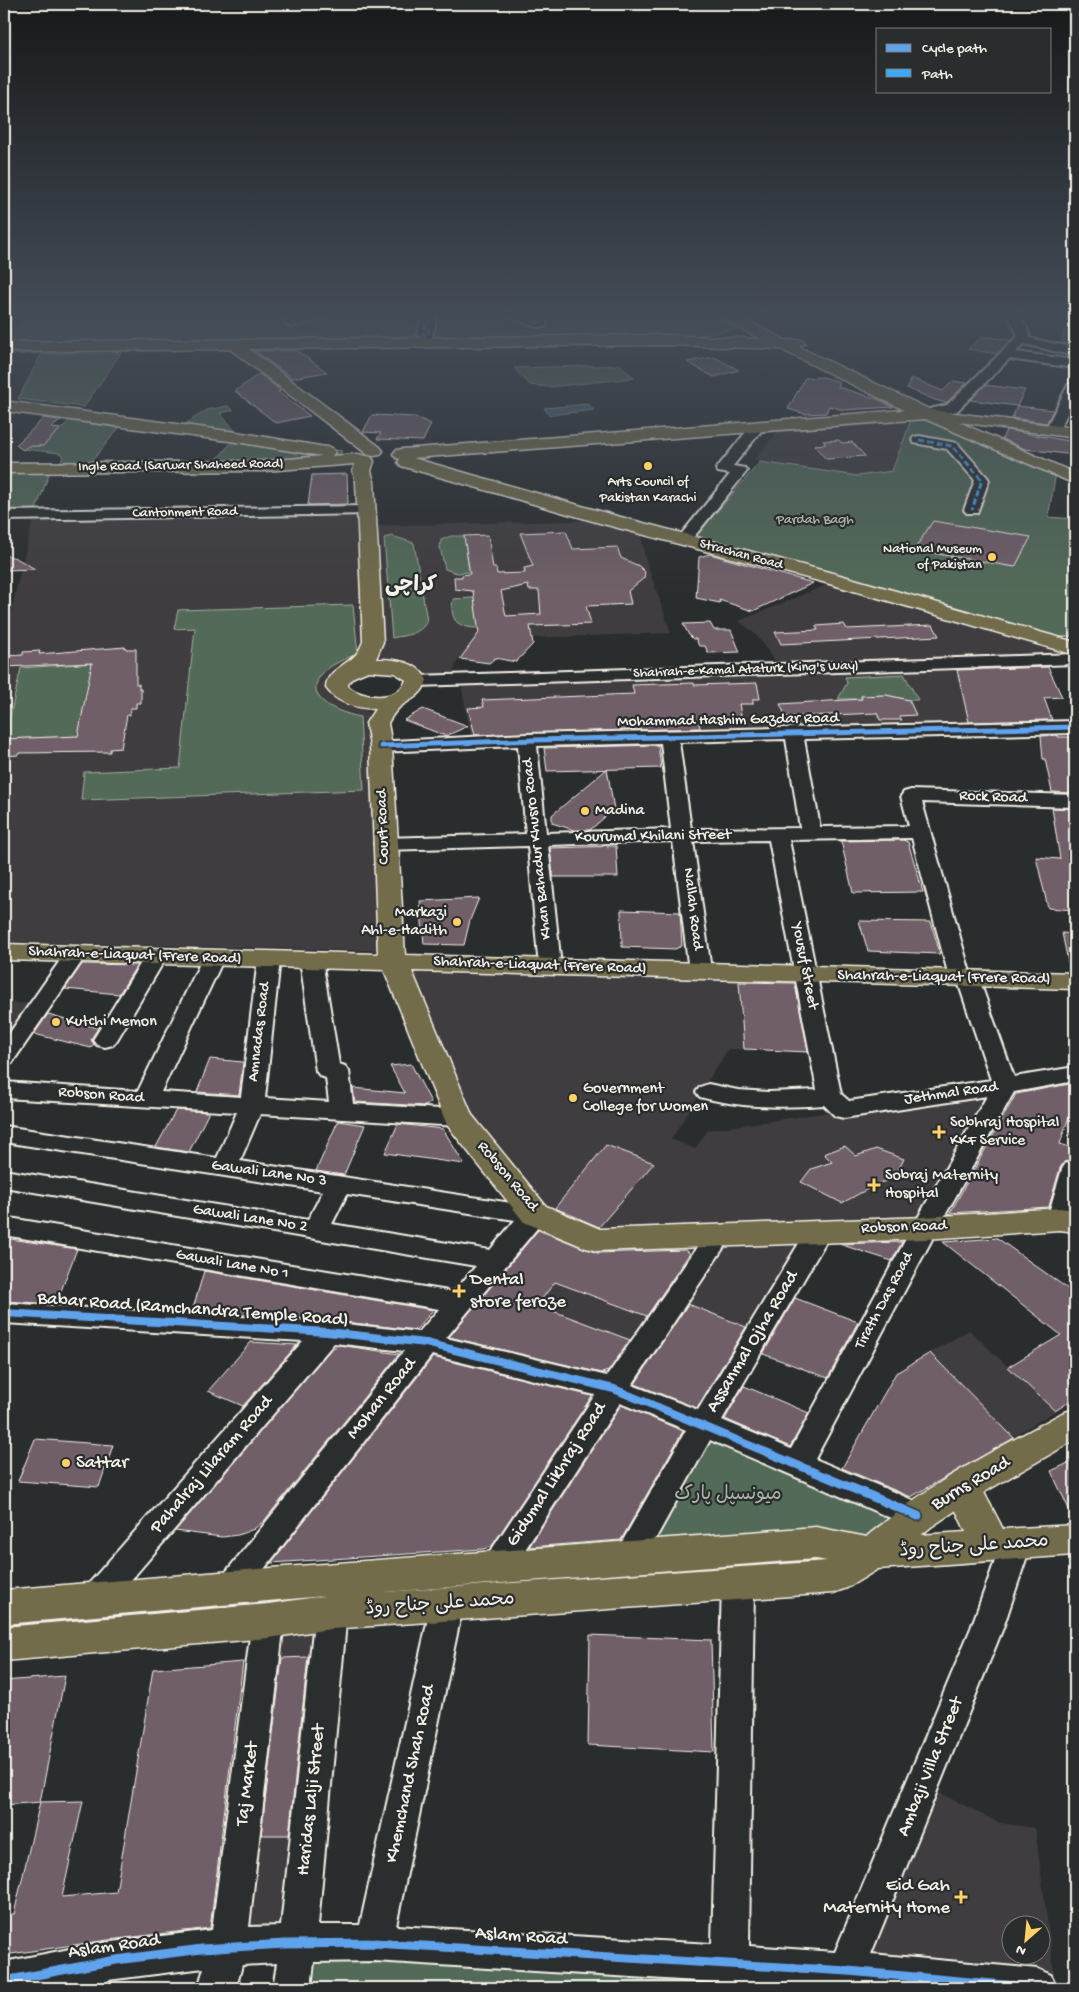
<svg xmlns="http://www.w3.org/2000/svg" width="1079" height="1992" viewBox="0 0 1079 1992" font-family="'Gochi Hand','Playpen Sans Arabic',sans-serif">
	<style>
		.built { fill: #3f3c3f; fill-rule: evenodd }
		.green { fill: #536b58; stroke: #a4aea0 }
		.water { fill: #4c6270; stroke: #8f9ba0 }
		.building { fill: #6f5e68; stroke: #f4f1e8; fill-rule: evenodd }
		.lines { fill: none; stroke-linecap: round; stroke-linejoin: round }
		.minor-casing { stroke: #f4f1e8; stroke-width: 4 }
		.major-casing { stroke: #f4f1e8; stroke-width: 3 }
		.highway-casing { stroke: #f4f1e8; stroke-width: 3 }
		.minor { fill: #2a2d2e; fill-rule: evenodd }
		.major { fill: #726c4b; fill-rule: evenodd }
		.highway { fill: #726c4b; fill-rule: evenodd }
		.quiet { stroke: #3fa9f5; stroke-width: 3; stroke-dasharray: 6 3; stroke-linecap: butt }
		.cycleway-far2-casing { stroke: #2a2d2e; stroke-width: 8 }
		.cycleway-far1-casing { stroke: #2a2d2e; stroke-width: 11 }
		.cycleway-casing { stroke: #2a2d2e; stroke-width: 12 }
		.cycleway-far2 { stroke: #60a3ed; stroke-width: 5 }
		.cycleway-far1 { stroke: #60a3ed; stroke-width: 8 }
		.cycleway { stroke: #60a3ed; stroke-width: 9 }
		.poi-dot { fill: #ffd166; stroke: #2a2d2e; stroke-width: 2 }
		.labels { text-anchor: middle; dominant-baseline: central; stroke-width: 4.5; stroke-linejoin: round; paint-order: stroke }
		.far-street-label { font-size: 14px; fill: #f4f1e8; stroke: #2a2d2e }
		.far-poi-label { font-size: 14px; fill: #f4f1e8; stroke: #2a2d2e }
		.far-park-label { font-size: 14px; fill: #acb5a7; stroke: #2a2d2e }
		.street-label { font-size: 16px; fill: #f4f1e8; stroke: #2a2d2e }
		.poi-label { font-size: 16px; fill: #f4f1e8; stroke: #2a2d2e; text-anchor: start }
		.near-poi-label { font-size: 19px; fill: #f4f1e8; stroke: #2a2d2e; text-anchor: start }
		.near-street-label { font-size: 19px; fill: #f4f1e8; stroke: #2a2d2e }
		.near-park-label { font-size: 19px; fill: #acb5a7; stroke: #2a2d2e }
		.far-town-label { font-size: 21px; font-weight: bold; fill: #f4f1e8; stroke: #2a2d2e }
	</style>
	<rect width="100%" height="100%" fill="#2a2d2e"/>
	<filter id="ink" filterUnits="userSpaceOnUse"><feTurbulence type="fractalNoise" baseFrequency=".02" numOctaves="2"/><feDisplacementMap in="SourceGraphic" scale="10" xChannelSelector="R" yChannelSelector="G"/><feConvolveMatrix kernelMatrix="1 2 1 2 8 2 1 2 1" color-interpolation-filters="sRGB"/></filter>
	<g filter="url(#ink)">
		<g class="built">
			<path d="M913,416L892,471L858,476L754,461L780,428Z"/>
			<path d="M366,511V526L610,520L640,528L645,558L671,633L474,640L456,664L451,680L413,675L381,657L373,642L339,678L345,696L371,714L377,723L390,951L4,942V640L34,515Z"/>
			<path d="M833,582L1060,651L1043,654L779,668L765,646L752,631L739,621Z"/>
			<path d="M1046,663L1062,697L966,700L971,730L472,742L460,679Z"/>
			<path d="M393,961L738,972L744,1049H728L671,1139L695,1149L708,1130L1005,1086L925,1228L831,1231L716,1422L432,1354L544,1218L458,1118Z"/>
			<path d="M4,1002L41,1005L4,1058Z"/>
			<path d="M969,1330L1055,1411L971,1463L896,1373Z"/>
			<path d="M331,1612L298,1943L228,1947L268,1621Z"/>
			<path d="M924,1785L999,1823L1035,1828L1056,1988H1038L848,1971ZM1012,1924H1042V1954H1012Z"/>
		</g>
		<g class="green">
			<path d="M28,315H713L738,329L668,340L287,344L4,355V339Z"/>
			<path d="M121,353L84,407L18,399L41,355Z"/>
			<path d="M620,365L634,378L549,387L530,385L514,368Z"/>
			<path d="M228,406L233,410L220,413L236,432L185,424L207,410Z"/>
			<path d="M912,418L928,420L1056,473L1048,517L1075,519V636L1056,637L694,538L760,462L858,476L892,471Z"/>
			<path d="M69,421L119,428L91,462H60L64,456L59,453L24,449L28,446H43Z"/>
			<path d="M236,437L342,451L334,461L218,463V458Z"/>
			<path d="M4,466H52L34,515L4,516Z"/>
			<path d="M392,536L414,543L427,621C420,635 406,635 392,638L384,538Z"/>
			<path d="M451,536H464L469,572L457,573L445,569L440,547L441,540Z"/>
			<path d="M474,598L479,628C458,628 449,621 453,599Z"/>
			<path d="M353,605L358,654C303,672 300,704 360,717L364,790L81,800L84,772L180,768L195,628L174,629L178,610Z"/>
			<path d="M95,663L81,736L5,739L21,668Z"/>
			<path d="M904,674L918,700H909L886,695L861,696L862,699H838L847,683L845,677Z"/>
			<path d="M704,1425L918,1516L872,1554L629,1558Z"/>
			<path d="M299,1943L730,1965L732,1988H292Z"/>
		</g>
		<path class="water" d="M588,404L594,410L549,415L544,408Z"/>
		<g class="building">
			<path d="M1064,330L1075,334V346L1062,343Z"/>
			<path d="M982,337H987L1011,340L997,354L968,349Z"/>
			<path d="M255,351H297L327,372L292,378Z"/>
			<path d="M714,357L739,370L714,377L687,362Z"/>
			<path d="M259,374L281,391L278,392L310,416L276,423L235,391Z"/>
			<path d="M823,377L840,382L838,387L877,399L893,407L844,410L829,406L826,413L805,414L788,409L805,378Z"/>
			<path d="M911,378L943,391L953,381L967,383L946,403L935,400L907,388Z"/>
			<path d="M985,385L1025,390L1017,406L971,400Z"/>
			<path d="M1017,406L1053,410L1047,423L1012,418Z"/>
			<path d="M372,415L415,417L431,424L423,441L377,439L381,433L363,432Z"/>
			<path d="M44,418L61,420L51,428L60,429L43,446H28L23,450L16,445Z"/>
			<path d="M1006,430L1075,442V455L1025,449L1002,439Z"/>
			<path d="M839,440L842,443L852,442L865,456L826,459L814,445L826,444L823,441Z"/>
			<path d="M347,474L348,504L308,505L312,475Z"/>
			<path d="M933,521L1031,537L1015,567L914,550Z"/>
			<path d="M566,531L573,549L617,547L621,558L639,566L645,572L644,578L628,591L631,604L586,606L591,624L530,626L533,644L516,662L495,658L489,663L460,659L479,633L473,591L455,589L454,577H462V575L470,574L464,536L488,535L493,568H496L497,574L525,573L524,568L533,566L520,533ZM528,585L529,590H539L541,614L506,616L501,591Z"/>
			<path d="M710,554L734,561L813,583L753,611L719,600L720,603L696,598L699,557Z"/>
			<path d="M4,555L16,558L35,569L4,570Z"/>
			<path d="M710,623L714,630H731L740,652L708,653L705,646H699L696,639H693L689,635L683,624Z"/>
			<path d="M844,624L847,629L933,625L939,636L781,644L775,632L818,630L816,626Z"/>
			<path d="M125,647L126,649H136V684H139V689H141V703H136V708H131L130,715H127L121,748L110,749V752L19,753L18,755L4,756V739L78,736L92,663L6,667L5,656L23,655V652L40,651L39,654Z"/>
			<path d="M1048,667L1062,697L1044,698L1052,720L969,722L957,670Z"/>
			<path d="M694,683V685L757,683L760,699H753V704H739L741,715L723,722L699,721L700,728L475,735L468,708L484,707L482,700L634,694L632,685Z"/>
			<path d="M886,695L909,700L916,715L899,716L902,720H880L877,713L786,717L780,704L862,699L861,696Z"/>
			<path d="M423,709L468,726L446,736L404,720Z"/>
			<path d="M1058,735V737H1075V793L1052,792L1045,759H1043L1041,736Z"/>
			<path d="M658,745L661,768L547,771L544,748Z"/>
			<path d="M607,769L614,809L590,830H574L552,823V815Z"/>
			<path d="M1052,808L1075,809V910L1048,908L1036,857L1060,859Z"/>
			<path d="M903,840L908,842L923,892L853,893L841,841Z"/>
			<path d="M616,846L618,877H553L550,848Z"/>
			<path d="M479,898L470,920L464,945L424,944L420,901Z"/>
			<path d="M621,910L680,912L682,946L675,949L622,947Z"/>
			<path d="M859,921L931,922L940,954L868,951Z"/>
			<path d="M1062,933L1075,934V971H1070Z"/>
			<path d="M82,964L137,965L119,994L65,989Z"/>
			<path d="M739,982L795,983L808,1052L744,1049Z"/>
			<path d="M48,1014L98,1028L91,1039L94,1044L91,1048L34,1034Z"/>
			<path d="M210,1059L243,1062L239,1095L197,1092Z"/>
			<path d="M411,1064L431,1102L426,1106L355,1102L353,1088L405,1093L390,1066Z"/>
			<path d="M1075,1083V1098L1060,1144L1073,1148L1070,1160L1064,1162L1060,1168L1049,1207L950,1213L1016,1094Z"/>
			<path d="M176,1110L209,1112L189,1152L156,1147Z"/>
			<path d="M338,1121L365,1125L344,1175L316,1171Z"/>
			<path d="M398,1124L443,1129L464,1164L385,1153Z"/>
			<path d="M606,1145L654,1163L599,1227L555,1208Z"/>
			<path d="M845,1146L856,1156L876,1149L904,1159L894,1179L879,1183L842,1203L801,1182L811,1169L832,1162L824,1154Z"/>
			<path d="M538,1230L597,1253L685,1250L690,1253L647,1316L555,1282L537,1305L630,1340L609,1371L601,1373L449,1337Z"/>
			<path d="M4,1238L77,1249L56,1304L4,1301Z"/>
			<path d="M997,1238L1075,1294V1398L1055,1411L1008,1367L1061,1335L943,1242Z"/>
			<path d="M902,1242L892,1261L839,1244Z"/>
			<path d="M204,1271L433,1310L416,1330L327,1320L192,1312Z"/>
			<path d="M795,1298L858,1322L828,1378L763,1354Z"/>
			<path d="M688,1304L746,1327L697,1408L635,1384Z"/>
			<path d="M251,1342L297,1345L243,1406L208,1391Z"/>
			<path d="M339,1345L399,1354L264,1521L254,1529L238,1535L222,1537L175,1531L331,1349Z"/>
			<path d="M930,1353L1014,1438L911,1497L842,1468L896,1373Z"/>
			<path d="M433,1357L592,1396L492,1546L483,1549L271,1563Z"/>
			<path d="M744,1386L809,1413L790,1447L725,1419Z"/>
			<path d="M621,1405L683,1431L621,1540L529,1547Z"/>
			<path d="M35,1439L113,1445L99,1487L18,1481Z"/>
			<path d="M1075,1460V1522L1051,1471Z"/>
			<path d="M590,1635L711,1640L714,1752L588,1745Z"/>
			<path d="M308,1657L289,1835H261L282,1658Z"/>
			<path d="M243,1662L210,1928L108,1940L4,1955V1915L14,1914L40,1802L83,1801L62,1897L116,1892L153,1669Z"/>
			<path d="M65,1676L40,1802L4,1805V1681Z"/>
		</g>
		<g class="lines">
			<g class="minor-casing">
				<g id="minor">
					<path d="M304,315H327L325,318L291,327L285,323L287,320Z"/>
					<path d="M422,315H437L432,338L423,339L417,335Z"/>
					<path d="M511,315H534L545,318L547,324L545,327H537L513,318Z"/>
					<path d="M1009,315H1021L1030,336L1029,338L1075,348V356L1024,344L1016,352L1075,360V368L1009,359L957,411L926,418L921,417L919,414L921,411L947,405L1017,337L1018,336Z"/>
					<path d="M1075,381V398L1059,430L1052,434L1047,433L1045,430L1068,385Z"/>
					<path d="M755,426L762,430L733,466L745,468L747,471L689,543H679L676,540L679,537L730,474L718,472L716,469L750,427Z"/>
					<path d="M919,436L957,443L987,477L989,480L977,513H967L964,510L975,480L947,449L914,443L912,440L914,437Z"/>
					<path d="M366,506L371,508L374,511L371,514L4,520V511Z"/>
					<path d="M1075,654V664L416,686L410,685L407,681L410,677L416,676Z"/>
					<path d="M1075,721V733L804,739L820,827L909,826L901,796L904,792L911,790L1075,795V807L922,802L969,969L966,973L976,974L979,979L1014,1077L1075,1067V1081L1014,1092L938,1228L815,1459L929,1507L933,1516L929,1525L918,1528L907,1525L710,1440L640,1567L629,1571L618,1567L613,1558L618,1549L686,1430L620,1403L508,1576L497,1580L486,1576L481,1567L486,1558L595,1395L432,1355L243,1596L232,1600L221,1596L216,1587L221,1578L404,1351L334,1343L107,1608L96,1611L85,1608L80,1598L85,1588L303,1341L4,1323V1303L327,1322L419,1332L439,1309L4,1235V1217L454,1292L476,1266L4,1187V1170L308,1220L323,1191L4,1142V1126L217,1158L237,1112L4,1098V1082L138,1091L205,953L213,951L221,953L224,958L161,1092L241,1097L258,959L261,954L269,952L277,954L280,959L265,1098L329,1102L326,1078L320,1076L316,1071L300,960L303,955L311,953L319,955L322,960L339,1064L345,1066L349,1071L353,1104L458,1110L467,1112L470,1118L467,1124L458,1126L260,1114L240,1161L544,1208L548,1214L544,1220L446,1338L607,1376L710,1229L719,1226L728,1229L732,1235L632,1385L698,1410L810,1225L819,1222L828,1225L832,1231L722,1420L791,1449L912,1228L987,1096L844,1118L835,1116L824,1105C782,1108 741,1108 700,1097L696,1092L700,1087L708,1084L738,1090L769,1092L817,1090L769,840L693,841L710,963L707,968L699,970L691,968L688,963L673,841L548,845L560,957L557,962L549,964L541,962L538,957L528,846L384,850L377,848L374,844L377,840L384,838L526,834L518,746L381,752L374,750L372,746L374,742L527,734ZM786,739L800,828L691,829L679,742ZM661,743L671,829L546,833L537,746ZM912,838L947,969L950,974L959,975L957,979L991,1080L849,1101L841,1094L789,840ZM347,1194L515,1220L490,1250L332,1224Z"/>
					<path d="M76,947L84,949L87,954L12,1063L4,1065V1041L68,949Z"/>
					<path d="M156,949L164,951L167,956L117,1040L113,1045L105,1047L97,1045L93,1040L145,956L148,951Z"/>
					<path d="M1075,1161V1211L1069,1225L1060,1228L1051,1225L1047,1219L1062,1169L1066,1163Z"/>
					<path d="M1016,1531L1027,1535L1031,1544L1003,1628L871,1954L1038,1969L1051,1975L1057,1988H820L750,1984L751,1988H713V1982L374,1961L314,1962L311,1988H273L277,1963L242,1965L236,1988H198L204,1968L108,1980L106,1988H4V1962L95,1944L212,1930L252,1621L257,1611L268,1607L279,1611L284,1621L249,1927L281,1926L315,1612L320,1602L331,1598L342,1602L347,1612L318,1925H360L431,1605L436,1595L447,1591L458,1595L463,1605L396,1926L712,1944L722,1585L727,1576L738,1572L749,1576L754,1585L749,1946L835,1952L971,1628L1001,1544L1005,1535Z"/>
				</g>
			</g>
			<g class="major-casing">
				<g id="major">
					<path d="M719,315H737L785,340H802L805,343L799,347L931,410L1075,428V438L959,422L1075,473V484L925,419L413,458L617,516L840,575L1075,642V655L826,583L603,524L401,466L398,462L400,459L396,458L393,454L396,450L402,449L904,410L780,349L668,345L249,349L380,447L383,451L380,455L374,456L368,455L230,349L4,352V342L668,335L760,339L721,318Z"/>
					<path d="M4,401L236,432L332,448L335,452L332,456L358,454L371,457L374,461L371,471L374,482L383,642L376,659C395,659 418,661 427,680C423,693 416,697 404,704C397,708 392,716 388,723L392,746L405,955L1075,973V989L412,971L472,1115L546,1206L600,1229L925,1217L1060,1208L1075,1210V1232L1060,1230L925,1239L597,1251L586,1248L524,1222L447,1125L384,970L4,960V944L378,954L370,746L366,723L375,709C357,708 337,704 326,688C326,670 348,665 357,653C360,650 361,645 363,642L356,482L353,471L355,464L265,471L4,473V463L265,461L322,456L236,442L4,411ZM368,671L395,673L406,680C398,702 362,699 348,686V683L354,677Z"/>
					<path d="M1075,1409V1440L976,1497L931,1527L885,1565L872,1570L859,1565L853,1554C860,1540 872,1532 885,1522C938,1478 1002,1447 1062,1413Z"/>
				</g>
			</g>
			<g class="highway-casing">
				<path id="highway" d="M963,1472L976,1477L1003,1529L1075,1525V1555L878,1569L847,1588L833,1593L331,1629L268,1638L4,1661V1627L268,1604L324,1596L4,1624V1590L232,1571L816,1527L872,1538L966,1532L945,1487L950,1477ZM816,1559L827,1561L385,1592Z"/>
			</g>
			<use href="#minor" class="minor"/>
			<use href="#major" class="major"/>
			<use href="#highway" class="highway"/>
			<g class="quiet">
				<path d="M315,315L291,323L321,315"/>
				<path d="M428,315L423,335H428L431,315"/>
				<path d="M517,315L541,324V321L523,315"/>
				<path d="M412,335H416L421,315"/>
				<path d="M919,440L952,446L982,480L972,510"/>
			</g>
			<g class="cycleway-far2-casing">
				<path id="cycleway-far2" d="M381,746L534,740L1075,727"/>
			</g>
			<g class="cycleway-far1-casing">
				<path id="cycleway-far1" d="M4,1313L327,1332L426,1343L614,1389L855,1489"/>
			</g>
			<g class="cycleway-casing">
				<g id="cycleway">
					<path d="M852,1488L918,1516"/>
					<path d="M4,1981L116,1960L202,1949L284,1944L374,1943L848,1971L1038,1988"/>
				</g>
			</g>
			<use href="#cycleway-far2" class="cycleway-far2"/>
			<use href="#cycleway-far1" class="cycleway-far1"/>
			<use href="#cycleway" class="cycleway"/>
		</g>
	</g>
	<linearGradient id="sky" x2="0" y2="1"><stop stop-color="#171919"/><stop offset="0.53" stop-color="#444c57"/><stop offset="1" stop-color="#444c57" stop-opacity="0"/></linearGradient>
	<rect width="1079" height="594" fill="url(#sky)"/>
	<g class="poi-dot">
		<circle cx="648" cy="466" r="5"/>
		<circle cx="992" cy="557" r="5"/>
		<circle cx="585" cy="811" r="5"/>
		<circle cx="457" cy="922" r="5"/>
		<circle cx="56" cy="1022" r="5"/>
		<circle cx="573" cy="1098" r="5"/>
		<path d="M936.5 1124.5h5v5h5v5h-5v5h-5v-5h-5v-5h5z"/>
		<path d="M871.5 1177.5h5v5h5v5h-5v5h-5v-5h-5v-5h5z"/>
		<path d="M456.5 1283.5h5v5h5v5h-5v5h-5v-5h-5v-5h5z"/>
		<circle cx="66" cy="1463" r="5"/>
		<path d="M958.5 1889.5h5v5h5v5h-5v5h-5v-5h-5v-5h5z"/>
	</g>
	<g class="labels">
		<g class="far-street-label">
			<text transform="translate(181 466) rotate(-1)">Ingle Road (Sarwar Shaheed Road)</text>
			<text transform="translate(185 513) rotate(-1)">Cantonment Road</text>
			<text transform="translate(741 555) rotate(15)">Strachan Road</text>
			<text transform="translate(746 670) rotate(-2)">Shahrah-e-Kamal Ataturk (King's Way)</text>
		</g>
		<g class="far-poi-label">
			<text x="648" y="482">Arts Council of<tspan x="648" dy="16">Pakistan Karachi</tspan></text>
			<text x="982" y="549" text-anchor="end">National Museum<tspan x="982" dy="16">of Pakistan</tspan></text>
		</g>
		<g class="far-park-label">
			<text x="815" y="520">Pardah Bagh</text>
		</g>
		<g class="street-label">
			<text transform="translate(728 721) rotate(-1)">Mohammad Hashim Gazdar Road</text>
			<text transform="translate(993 798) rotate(2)">Rock Road</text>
			<text transform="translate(384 827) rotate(-92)">Court Road</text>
			<text transform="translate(653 837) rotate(-1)">Kourumal Khilani Street</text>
			<text transform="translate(538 849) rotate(-96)">Khan Bahadur Khusro Road</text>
			<text transform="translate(692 909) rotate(83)">Nallah Road</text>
			<text transform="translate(135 956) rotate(2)">Shahrah-e-Liaquat (Frere Road)</text>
			<text transform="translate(540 966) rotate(2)">Shahrah-e-Liaquat (Frere Road)</text>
			<text transform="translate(804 966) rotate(79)">Yousuf Street</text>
			<text transform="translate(944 978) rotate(1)">Shahrah-e-Liaquat (Frere Road)</text>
			<text transform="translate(260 1032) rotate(-83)">Amnadas Road</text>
			<text transform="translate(951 1094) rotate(-8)">Jethmal Road</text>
			<text transform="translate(101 1096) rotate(4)">Robson Road</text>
			<text transform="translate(269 1174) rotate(8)">Gawali Lane No 3</text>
			<text transform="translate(507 1177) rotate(50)">Robson Road</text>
			<text transform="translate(250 1219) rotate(9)">Gawali Lane No 2</text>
			<text transform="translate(904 1228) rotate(-2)">Robson Road</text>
			<text transform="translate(232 1265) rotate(10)">Gawali Lane No 1</text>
			<text transform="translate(885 1301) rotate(-62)">Tirath Das Road</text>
		</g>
		<g class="poi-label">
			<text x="595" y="811">Madina</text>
			<text x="447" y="913" text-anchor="end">Markazi<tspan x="447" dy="18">Ahl-e-Hadith</tspan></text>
			<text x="66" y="1022">Kutchi Memon</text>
			<text x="583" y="1089">Government<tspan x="583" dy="18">College for Women</tspan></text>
			<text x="950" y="1123">Sobhraj Hospital<tspan x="950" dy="18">KKF Service</tspan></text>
			<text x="885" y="1176">Sobraj Maternity<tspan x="885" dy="18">Hospital</tspan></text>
		</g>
		<g class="near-poi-label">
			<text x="470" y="1280">Dental<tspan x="470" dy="22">store feroze</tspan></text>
			<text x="76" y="1463">Sattar</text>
			<text x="950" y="1886" text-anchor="end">Eid Gah<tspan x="950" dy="22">Maternity Home</tspan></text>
		</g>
		<g class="near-street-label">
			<text transform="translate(193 1310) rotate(4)">Babar Road (Ramchandra Temple Road)</text>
			<text transform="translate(753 1342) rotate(-59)">Assanmal Ojha Road</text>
			<text transform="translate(382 1399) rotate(-51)">Mohan Road</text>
			<text transform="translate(212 1465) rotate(-49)">Pahalraj Lilaram Road</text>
			<text transform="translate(557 1475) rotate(-57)">Gidumal Likhraj Road</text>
			<text transform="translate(971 1484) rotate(-31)">Burns Road</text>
			<text transform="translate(974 1547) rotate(-4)">محمد علی جناح روڈ</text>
			<text transform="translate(440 1605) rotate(-4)">محمد علی جناح روڈ</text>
			<text transform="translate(931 1767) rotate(-68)">Ambaji Villa Street</text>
			<text transform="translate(411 1774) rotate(-78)">Khemchand Shah Road</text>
			<text transform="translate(248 1784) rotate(-83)">Taj Market</text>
			<text transform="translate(312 1800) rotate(-84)">Haridas Lalji Street</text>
			<text transform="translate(521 1937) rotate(4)">Aslam Road</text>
			<text transform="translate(114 1947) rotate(-8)">Aslam Road</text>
		</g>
		<g class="near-park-label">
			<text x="728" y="1495">میونسپل پارک</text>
		</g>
		<g class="far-town-label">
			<text x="411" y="586">کراچی</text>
		</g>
	</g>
	<rect width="1079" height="1992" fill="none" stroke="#2a2d2e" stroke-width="20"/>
	<rect x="10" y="10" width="1059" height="1972" fill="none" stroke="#f4f1e8" stroke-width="2" filter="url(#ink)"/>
	<rect x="876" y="28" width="175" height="65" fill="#2a2d2e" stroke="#7b7b78"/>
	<rect x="886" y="44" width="25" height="8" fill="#60a3ed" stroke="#7b7b78"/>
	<text x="922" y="52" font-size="15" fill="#f4f1e8">Cycle path</text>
	<rect x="886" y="69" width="25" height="8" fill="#3fa9f5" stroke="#7b7b78"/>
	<text x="922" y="78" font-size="15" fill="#f4f1e8">Path</text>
	<g transform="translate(1026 1940) rotate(207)"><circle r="24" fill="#2a2d2e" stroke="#7b7b78"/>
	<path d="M0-4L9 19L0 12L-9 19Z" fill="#ffd166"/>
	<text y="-8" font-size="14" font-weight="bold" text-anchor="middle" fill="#f4f1e8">N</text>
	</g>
</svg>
